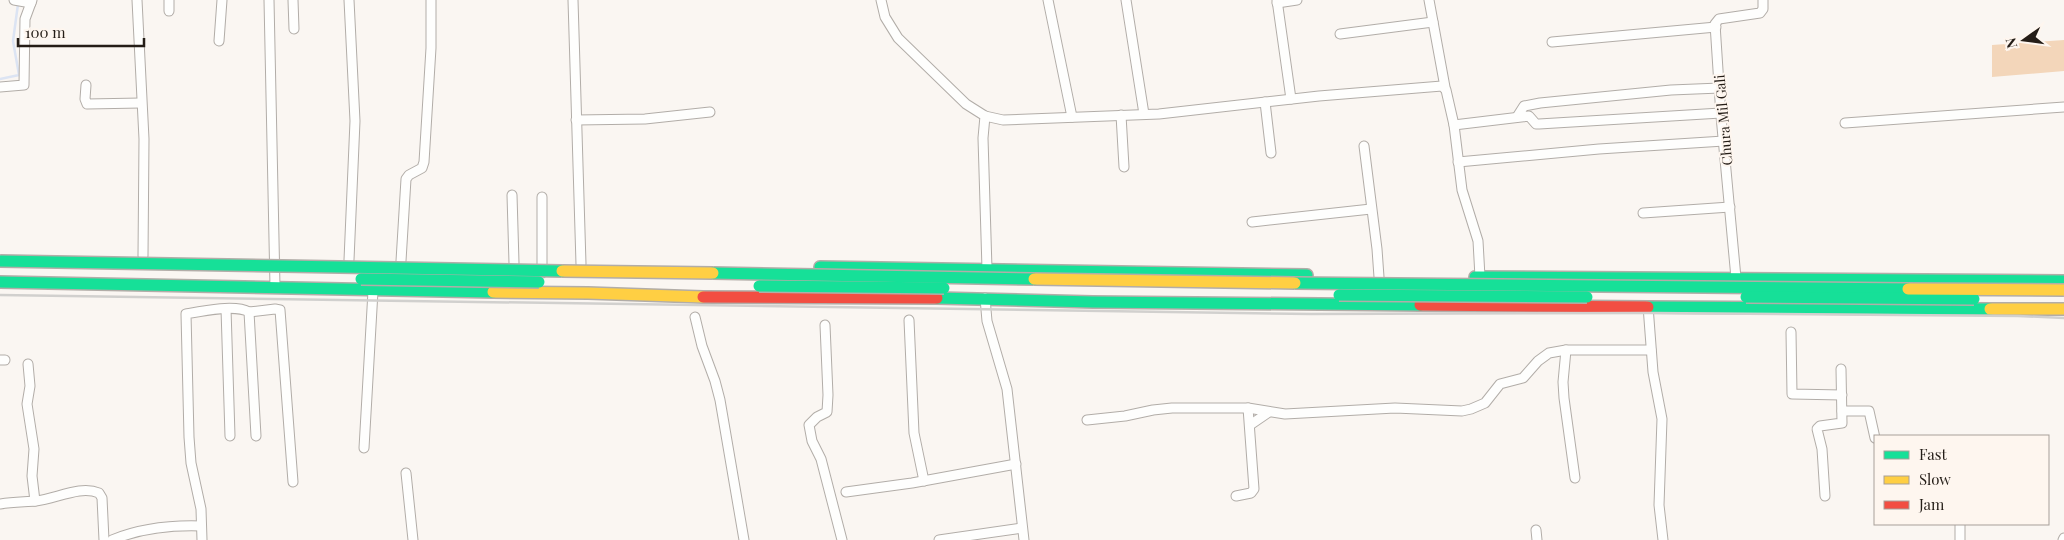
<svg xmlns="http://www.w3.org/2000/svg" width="2064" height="540" viewBox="0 0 2064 540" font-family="'Playfair Display',serif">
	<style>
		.green { fill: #f3d6ba }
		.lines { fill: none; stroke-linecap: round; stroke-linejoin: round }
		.stream { stroke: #dce4f3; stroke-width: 2.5 }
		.street-casing { stroke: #b2ada8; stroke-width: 11 }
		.fast-casing { stroke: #b2ada8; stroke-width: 14 }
		.slow-casing { stroke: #b2ada8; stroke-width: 14 }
		.jam-casing { stroke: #b2ada8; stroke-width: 14 }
		.street { stroke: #fefefd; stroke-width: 9 }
		.fast { stroke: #16e098; stroke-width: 11 }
		.slow { stroke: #ffcf43; stroke-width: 11 }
		.jam { stroke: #f24e42; stroke-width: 11 }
		.rail { stroke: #d1d0ce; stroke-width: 2.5 }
		.fast-bridge-casing { stroke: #b2ada8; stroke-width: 14; stroke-linecap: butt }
		.slow-bridge-casing { stroke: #b2ada8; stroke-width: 14; stroke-linecap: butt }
		.fast-bridge { stroke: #16e098; stroke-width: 11 }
		.slow-bridge { stroke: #ffcf43; stroke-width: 11 }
		.labels { text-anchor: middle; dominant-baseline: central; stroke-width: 4; stroke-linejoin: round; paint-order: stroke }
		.street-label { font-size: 14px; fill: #241d17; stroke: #fef6ef }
	</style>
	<rect width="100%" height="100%" fill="#faf6f2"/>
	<path class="green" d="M2064,40V71L1992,77V45Z"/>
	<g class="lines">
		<path class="stream" d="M0,79L19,75L13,41L18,4"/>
		<g class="street-casing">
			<g id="street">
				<path d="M14,0L31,3"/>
				<path d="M137,0L144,139L143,256"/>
				<path d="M269,0L275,287"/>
				<path d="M293,0L294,29"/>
				<path d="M573,0L581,264"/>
				<path d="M881,0L885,17L898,38L966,104L985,116L983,138L987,269"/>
				<path d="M1048,0L1072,117"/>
				<path d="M1126,0L1144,114"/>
				<path d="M1277,0L1291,99"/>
				<path d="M1429,0L1445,87"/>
				<path d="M1277,3L1297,0"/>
				<path d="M169,11V0"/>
				<path d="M1340,34L1433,22"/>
				<path d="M219,41L222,0"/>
				<path d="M1552,42L1716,27"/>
				<path d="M86,85L85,99L87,104L141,103"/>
				<path d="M0,87L24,85L25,19L32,0"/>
				<path d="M1265,102L1271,153"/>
				<path d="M1121,115L1124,167"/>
				<path d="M985,116L1003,120L1159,114L1319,96L1442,86L1446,90L1454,125L1462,190L1478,241L1480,277"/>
				<path d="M1517,117L1524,106L1540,103L1671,90L1720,88"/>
				<path d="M576,120L645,119L710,112"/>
				<path d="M1845,123L2064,107"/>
				<path d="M1454,125L1529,116L1536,124H1539L1721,113"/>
				<path d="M1364,146L1377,249L1379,277"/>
				<path d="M1458,162L1599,149L1724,141"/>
				<path d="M512,195L514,263"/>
				<path d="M1643,213L1730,207"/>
				<path d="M1252,222L1371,209"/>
				<path d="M349,260L355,121L349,0"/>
				<path d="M401,261L406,179L409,175L422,168L424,162L431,48V0"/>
				<path d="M542,273V197"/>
				<path d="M1736,278L1721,116L1715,24L1719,19L1760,13L1763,9V0"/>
				<path d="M985,298L987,321L1007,389L1024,540"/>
				<path d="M1648,306L1653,372L1662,419L1659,505L1663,540"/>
				<path d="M226,309L230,436"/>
				<path d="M249,312L275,309L280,310L293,482"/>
				<path d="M695,317L702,346L715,381L720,400L744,540"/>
				<path d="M909,320L914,433L924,481"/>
				<path d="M825,325L828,395L827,412L817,417L809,425L812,441L821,459L842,540"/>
				<path d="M1791,332L1792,394L1842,395"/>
				<path d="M1566,350L1563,382L1564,398L1575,478"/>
				<path d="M0,360H5"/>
				<path d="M28,364L30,386L27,404L34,449L32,476L35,501"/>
				<path d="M1842,411H1869L1875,438"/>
				<path d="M1087,420L1125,416L1153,410L1172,408H1248L1285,414L1395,408L1462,411L1471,409L1485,403L1500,384L1523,378L1538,361L1549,353L1566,350H1651"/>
				<path d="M1250,425L1269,412"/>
				<path d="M364,448L373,291"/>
				<path d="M406,473L413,540"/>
				<path d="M846,492L912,483L1016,464"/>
				<path d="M1236,496L1251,493L1254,489L1248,408"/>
				<path d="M1825,496L1822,449L1817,429L1820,426L1842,423L1841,369"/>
				<path d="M0,504C12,502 24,502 36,501C56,499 80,485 99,493L102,498L104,540"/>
				<path d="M1536,530L1537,540"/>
				<path d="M112,540C141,528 170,525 201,526"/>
				<path d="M202,540L201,509L191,463L189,437L186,314C202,311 235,304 249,312L256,436"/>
				<path d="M939,540L1022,528"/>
				<path d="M1960,540V524"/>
				<path d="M2063,540L2064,538"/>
			</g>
		</g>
		<g class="fast-casing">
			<g id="fast">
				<path d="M820,267L1307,275"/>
				<path d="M1475,277L2064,281"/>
				<path d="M0,282L493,292"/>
				<path d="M937,298L1093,302L1420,305"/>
				<path d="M1648,307L1990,309"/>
			</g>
		</g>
		<g class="slow-casing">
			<g id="slow">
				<path d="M493,292L588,293L703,297"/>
				<path d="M1990,309H2064"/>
			</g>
		</g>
		<g class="jam-casing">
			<g id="jam">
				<path d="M703,297L937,298"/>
				<path d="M1420,305L1648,307"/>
			</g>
		</g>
		<use href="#street" class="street"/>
		<use href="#fast" class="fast"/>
		<use href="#slow" class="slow"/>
		<use href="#jam" class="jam"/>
		<path class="rail" d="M0,295L1311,314L1651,313L2018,316L2064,318"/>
		<g class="fast-bridge-casing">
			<g id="fast-bridge">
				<path d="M0,261L562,271"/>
				<path d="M713,273L1034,279"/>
				<path d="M361,279L539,282"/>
				<path d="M1295,283L1908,289"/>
				<path d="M759,286L944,288"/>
				<path d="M1339,295L1587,297"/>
				<path d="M1746,297L1974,299"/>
			</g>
		</g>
		<g class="slow-bridge-casing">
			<g id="slow-bridge">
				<path d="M562,271L713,273"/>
				<path d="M1034,279L1295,283"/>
				<path d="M1908,289L2064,290"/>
			</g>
		</g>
		<use href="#fast-bridge" class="fast-bridge"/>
		<use href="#slow-bridge" class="slow-bridge"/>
	</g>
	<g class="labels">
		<g class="street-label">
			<text transform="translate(1723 120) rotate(-95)">Chura Mil Gali</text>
		</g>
	</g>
	<rect x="1874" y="435" width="175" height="90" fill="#fef6ef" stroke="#a79f99"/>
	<rect x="1884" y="451" width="25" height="8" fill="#16e098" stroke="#a79f99"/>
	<text x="1919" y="460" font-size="15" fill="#241d17">Fast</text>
	<rect x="1884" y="476" width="25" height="8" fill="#ffcf43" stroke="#a79f99"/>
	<text x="1919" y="485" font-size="15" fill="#241d17">Slow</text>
	<rect x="1884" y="501" width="25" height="8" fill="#f24e42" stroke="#a79f99"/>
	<text x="1919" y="510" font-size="15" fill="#241d17">Jam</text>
	<g transform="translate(2024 40) rotate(256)" stroke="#fef6ef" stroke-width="4" paint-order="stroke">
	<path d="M0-4L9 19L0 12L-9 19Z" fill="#241d17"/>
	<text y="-8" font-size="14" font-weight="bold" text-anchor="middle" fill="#241d17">N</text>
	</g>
	<path d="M18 38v8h126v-8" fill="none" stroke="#241d17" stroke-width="2.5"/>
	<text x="25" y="38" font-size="15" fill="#241d17" stroke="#fef6ef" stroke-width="4" paint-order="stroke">100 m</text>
</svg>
